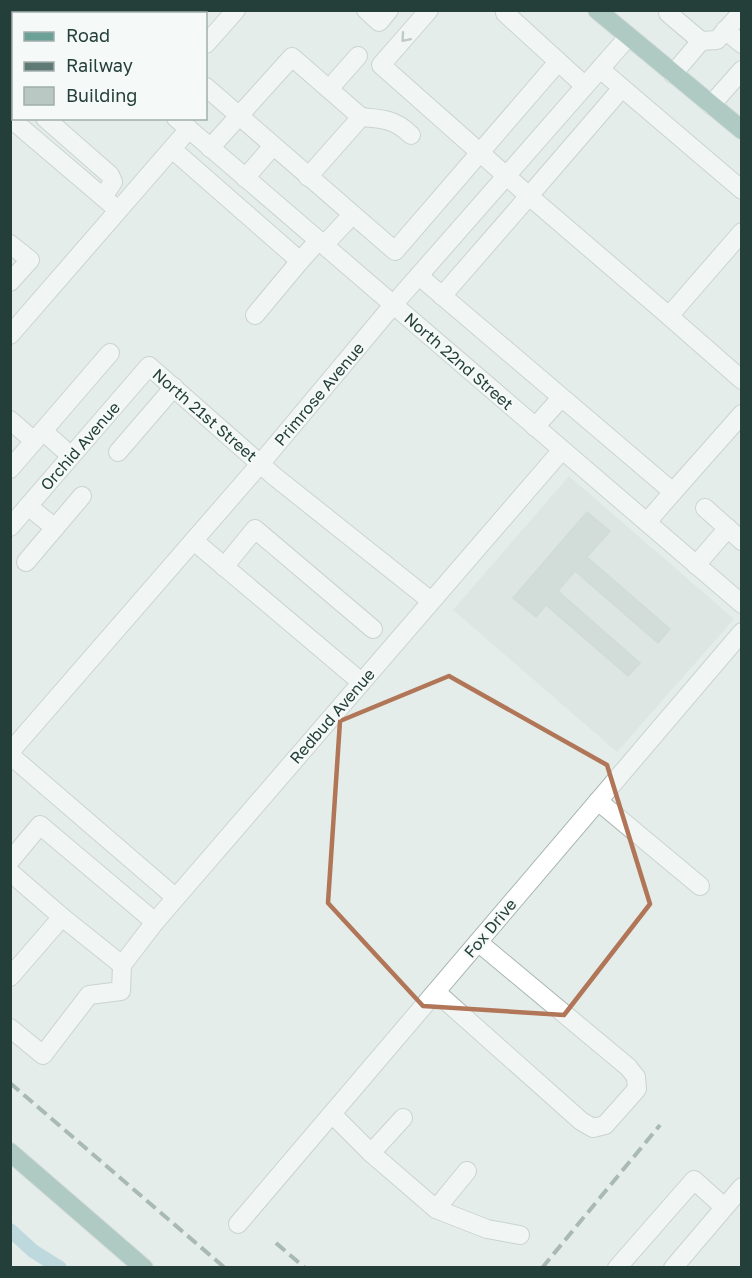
<svg xmlns="http://www.w3.org/2000/svg" width="752" height="1278" viewBox="0 0 752 1278" font-family="'Golos Text',sans-serif">
	<style>
		.built { fill: #d3ddd9 }
		.lines { fill: none; stroke-linecap: round; stroke-linejoin: round }
		.canal { stroke: #8fc2d0; stroke-width: 14 }
		.building { fill: #bac8c3; stroke: #b7c7c1; stroke-width: 1.5 }
		.minor-casing { stroke: #a7b5b1; stroke-width: 20 }
		.major-casing { stroke: #c2c9c8; stroke-width: 20 }
		.minor { stroke: #fff; stroke-width: 18 }
		.major { stroke: #6ba196; stroke-width: 18 }
		.rail { stroke: #5f7a74; stroke-width: 4; stroke-dasharray: 12 6; stroke-linecap: butt }
		.oneway { stroke: #929f9c }
		.marked { fill: none; stroke: #b17657; stroke-width: 4.5; stroke-linejoin: round }
		.labels { text-anchor: middle; dominant-baseline: central; stroke-width: 4.5; stroke-linejoin: round; paint-order: stroke }
		.street-label { font-size: 16px; fill: #243f39; stroke: #f5faf8 }
	</style>
	<rect width="100%" height="100%" fill="#e5edea"/>
	<path class="built" d="M569,476L734,619L617,752L453,610Z"/>
	<g class="lines">
		<path class="canal" d="M10,1230L33,1251L60,1268"/>
	</g>
	<path class="building" d="M587,512L610,531L587,557L670,629L658,643L575,571L558,591L640,663L628,676L546,605L536,617L513,598Z"/>
	<g class="lines">
		<g class="minor-casing">
			<g id="minor">
				<path d="M50,10L54,14"/>
				<path d="M366,10L379,22L389,10"/>
				<path d="M429,10L381,65L529,196L442,296"/>
				<path d="M507,10L505,13L585,86"/>
				<path d="M668,13L701,41L717,40L742,12"/>
				<path d="M725,30L742,44"/>
				<path d="M206,44L236,10"/>
				<path d="M600,69L742,190"/>
				<path d="M673,74L701,41"/>
				<path d="M206,87L395,251L558,62"/>
				<path d="M622,88L529,196L669,316L742,232"/>
				<path d="M329,89L358,56"/>
				<path d="M711,105L742,70"/>
				<path d="M361,117C383,119 395,119 411,135"/>
				<path d="M10,118L118,210"/>
				<path d="M45,118L110,175L113,182L103,197"/>
				<path d="M176,118L742,604"/>
				<path d="M210,148L292,57L361,117L308,177"/>
				<path d="M172,149L300,261L318,241"/>
				<path d="M245,178L273,146"/>
				<path d="M10,244L30,260L10,282"/>
				<path d="M324,245L352,215"/>
				<path d="M419,276L673,492L647,522"/>
				<path d="M255,315L300,261"/>
				<path d="M669,316L742,380"/>
				<path d="M10,335L189,129"/>
				<path d="M10,420L34,441"/>
				<path d="M535,427L561,398"/>
				<path d="M43,431L71,456"/>
				<path d="M118,452L174,387"/>
				<path d="M10,469L110,353"/>
				<path d="M673,492L742,414"/>
				<path d="M28,506L55,528"/>
				<path d="M705,508L742,541"/>
				<path d="M10,527L149,366L274,476L431,601"/>
				<path d="M194,541L361,682"/>
				<path d="M26,562L82,496"/>
				<path d="M696,565L728,528"/>
				<path d="M224,567L255,529L373,629"/>
				<path d="M10,752L261,463L393,305L628,37"/>
				<path d="M10,755L175,897"/>
				<path d="M598,801L700,886"/>
				<path d="M10,861L40,825L155,922"/>
				<path d="M10,872L62,917"/>
				<path d="M10,977L62,917L122,965"/>
				<path d="M436,992L581,1121L593,1128L605,1125L637,1089L636,1077L628,1067L478,942"/>
				<path d="M10,1028L43,1055L89,995L121,991L122,965L155,922L562,450"/>
				<path d="M332,1114L371,1153L436,1209L487,1229L520,1235"/>
				<path d="M371,1153L403,1118"/>
				<path d="M436,1209L467,1171"/>
				<path d="M238,1224L742,632"/>
				<path d="M617,1268L694,1180L724,1207"/>
				<path d="M673,1268L742,1187"/>
			</g>
		</g>
		<g class="major-casing">
			<g id="major">
				<path d="M597,10L742,130"/>
				<path d="M10,1152L144,1268"/>
			</g>
		</g>
		<use href="#minor" class="minor"/>
		<use href="#major" class="major"/>
		<g class="rail">
			<path d="M10,1083L225,1268"/>
			<path d="M276,1243L305,1268"/>
			<path d="M542,1268L660,1125"/>
		</g>
	</g>
	<defs><path id="oneway-chevron" d="M-2-3.5L2.5 0L-2 3.5" fill="none" stroke-width="1.6" stroke-linecap="round" stroke-linejoin="round" transform="scale(1.5)"/></defs>
	<use class="oneway" href="#oneway-chevron" transform="translate(405 38) rotate(131)"/>
	<path d="M0 0H752V1278H0ZM449,676L607,765L650,904L564,1015L423,1006L328,903L340,721Z" fill="#e5edea" fill-opacity=".55" fill-rule="evenodd"/>
	<path class="marked" d="M449,676L607,765L650,904L564,1015L423,1006L328,903L340,721Z"/>
	<g class="labels">
		<g class="street-label">
			<text transform="translate(459 361) rotate(41)">North 22nd Street</text>
			<text transform="translate(319 394) rotate(-50)">Primrose Avenue</text>
			<text transform="translate(205 415) rotate(41)">North 21st Street</text>
			<text transform="translate(80 446) rotate(-49)">Orchid Avenue</text>
			<text transform="translate(332 716) rotate(-49)">Redbud Avenue</text>
			<text transform="translate(490 928) rotate(-50)">Fox Drive</text>
		</g>
	</g>
	<rect width="752" height="1278" fill="none" stroke="#243f39" stroke-width="24"/>
	<rect x="12" y="12" width="195" height="108" fill="#f5faf8" stroke="#a1afac" stroke-width="1.5"/>
	<rect x="24" y="32" width="30" height="9" fill="#6ba196" stroke="#a1afac" stroke-width="1.5"/>
	<text x="66" y="42" font-size="18" fill="#243f39">Road</text>
	<rect x="24" y="62" width="30" height="9" fill="#5f7a74" stroke="#a1afac" stroke-width="1.5"/>
	<text x="66" y="72" font-size="18" fill="#243f39">Railway</text>
	<rect x="24" y="87" width="30" height="18" fill="#bac8c3" stroke="#a1afac" stroke-width="1.5"/>
	<text x="66" y="102" font-size="18" fill="#243f39">Building</text>
</svg>
